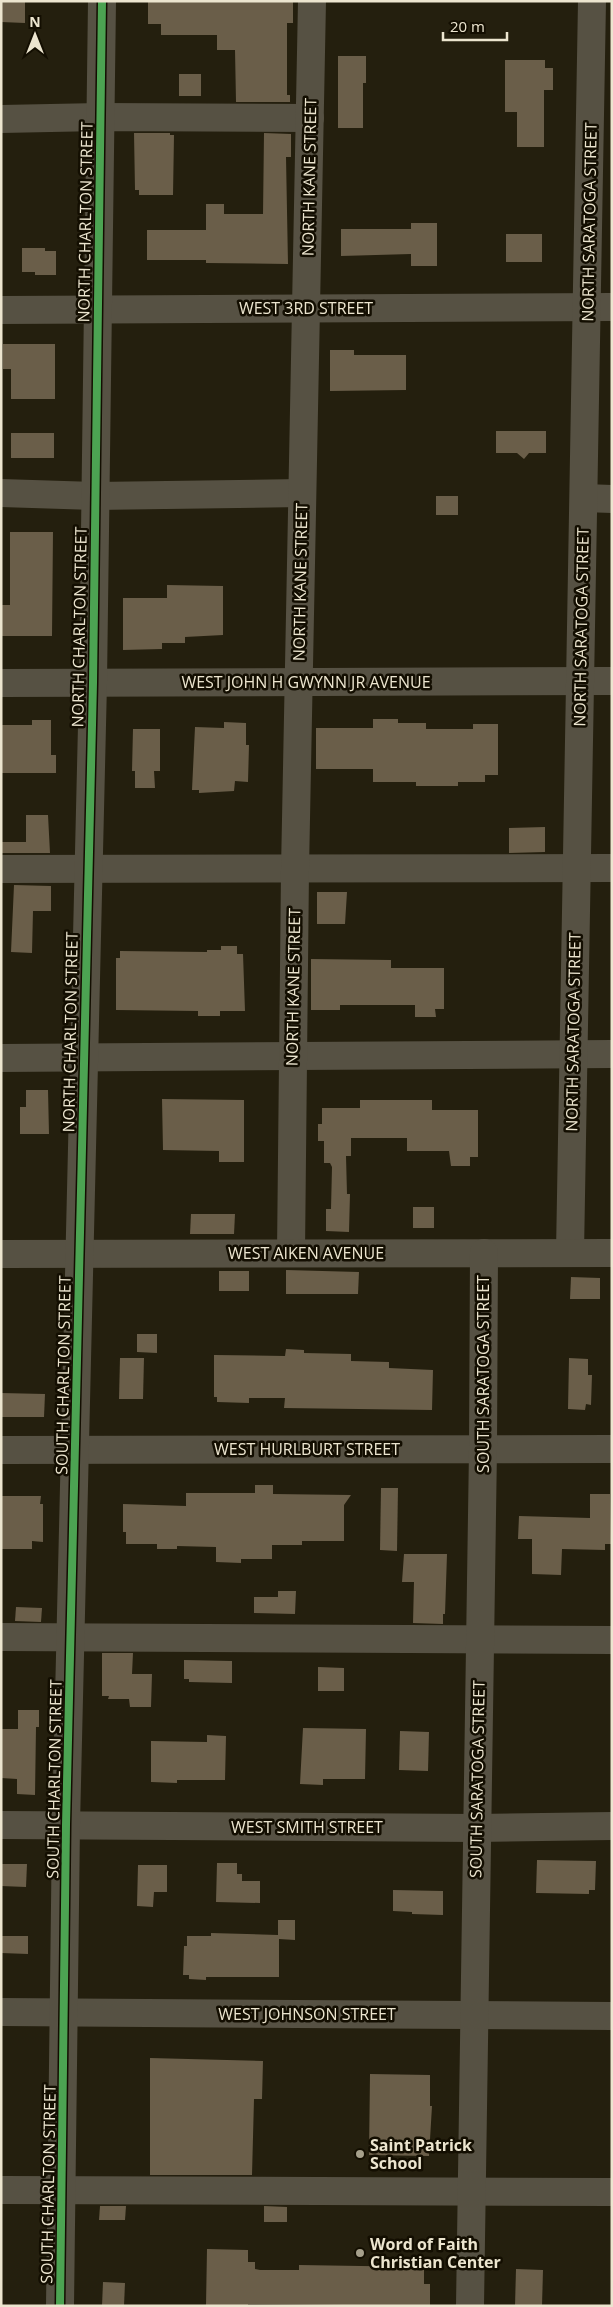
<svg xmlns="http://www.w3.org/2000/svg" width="613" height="2307" viewBox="0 0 613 2307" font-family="'Open Sans',sans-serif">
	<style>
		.building { fill: #6a5e49 }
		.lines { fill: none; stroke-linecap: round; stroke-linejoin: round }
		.minor { stroke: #565143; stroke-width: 28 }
		.cycleway-casing { stroke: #130e01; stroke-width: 11 }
		.cycleway { stroke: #4ca352; stroke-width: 8 }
		.poi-dot { fill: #a6a08b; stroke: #130e01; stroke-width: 2 }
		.labels { text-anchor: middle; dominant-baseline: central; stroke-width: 5; stroke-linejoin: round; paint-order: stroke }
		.street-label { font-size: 16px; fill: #ece5cf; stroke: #130e01 }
		.poi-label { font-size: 16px; font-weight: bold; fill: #ece5cf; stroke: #130e01; text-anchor: start }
	</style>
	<rect width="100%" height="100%" fill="#241f0e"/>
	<g class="building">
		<path d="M1,1H25V23L1,22Z"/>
		<path d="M148,1H293V23H287V95H290V102H236L235,50H217V35H161V24H148Z"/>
		<path d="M338,56H366V83H363V128H338Z"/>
		<path d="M505,60H545V68H553V90H544V147H517V112H505Z"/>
		<rect x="179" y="74" width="22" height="22"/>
		<path d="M134,133H170V135H174L173,195H139V190H135Z"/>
		<path d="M264,133L291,134V157H286L288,264L206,263V260H147V230H206V204H224V214H263Z"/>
		<path d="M411,223H437V266H411V254L341,256V229H411Z"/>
		<rect x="506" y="234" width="36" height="28"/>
		<path d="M22,248H45V251H56V275H35V272H22Z"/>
		<path d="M3,344H55V399H11V369H3Z"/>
		<path d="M330,350H354V355H406V390L330,391Z"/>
		<path d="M496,431H546V453H529L524,459L517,453H496Z"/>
		<rect x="11" y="433" width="43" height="25"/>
		<rect x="436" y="496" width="22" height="19"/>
		<path d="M10,532H53L52,636H1V605H10Z"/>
		<path d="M167,585L223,586V635L185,637V643H162V649L123,650V598H167Z"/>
		<path d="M373,719H398V723H426V729H473V724H498V775H485V782H458V786H416V782H373V769H316V728H373Z"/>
		<path d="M32,720H51V755H56V773H1V725H32Z"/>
		<path d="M224,722L246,723V745H249L248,782L235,781L234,791L199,793V790H192L195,727L224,728Z"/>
		<path d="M133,729H160V771H154L155,788H135V771H132Z"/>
		<path d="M26,815H48L50,853H1V842H26Z"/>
		<path d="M545,827V852L509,853V828Z"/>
		<path d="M14,885L51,886V911H33L32,953L11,952Z"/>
		<path d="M317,892H347L345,924H317Z"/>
		<path d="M221,946H237V954H243L245,1011H220V1016H198V1011L116,1010V958H120V951L207,952V950H221Z"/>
		<path d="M311,959L391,960V968H444V1009H435L436,1017H415V1005H340V1010H311Z"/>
		<path d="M26,1090H48L49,1134H20V1107H26Z"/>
		<path d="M162,1099L244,1100V1162H219V1151L163,1150Z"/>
		<path d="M360,1100H432V1110H478V1157H470V1166H451L449,1151H407V1138H351V1156H346L347,1194H350L349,1232L326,1231V1209H331L332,1167L330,1163H324V1141H318V1124H322V1108H360Z"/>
		<rect x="413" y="1207" width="21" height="21"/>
		<path d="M191,1214H235L234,1234H190Z"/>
		<path d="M286,1270L359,1272L358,1294H286Z"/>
		<rect x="219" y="1271" width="30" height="20"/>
		<path d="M571,1277L600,1278V1299H570Z"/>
		<path d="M137,1334H157V1353L137,1352Z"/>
		<path d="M286,1349L304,1350V1353L351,1354V1361L389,1362V1368L433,1370L432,1410L284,1408L285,1398H249V1403L217,1402V1397H214V1355L285,1356Z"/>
		<path d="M120,1358H144L143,1399H119Z"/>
		<path d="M569,1358L588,1359V1375H592L591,1405L586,1404L585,1410L568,1409Z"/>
		<path d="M1,1393L45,1394L44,1417H1Z"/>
		<path d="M255,1485H273V1494L351,1495L344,1505V1541H302V1545H272V1559H241V1563L216,1562V1547L177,1546V1549H157V1544H126V1532H123V1504L186,1506V1493H255Z"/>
		<path d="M381,1488H398L397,1551L380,1550Z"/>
		<path d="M590,1494H610L611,1544H605V1550L562,1549L561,1575L532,1574V1539H518L519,1516L590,1518Z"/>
		<path d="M1,1496H41L40,1504H43V1542L32,1541V1549H1Z"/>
		<path d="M404,1554H447L445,1614H443V1624L413,1623L414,1582H402Z"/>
		<path d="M278,1591H296L295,1614L254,1613V1597H278Z"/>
		<path d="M16,1607L42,1608L41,1622L15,1621Z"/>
		<path d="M102,1653H133L132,1674H152L151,1707H130L129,1699H108L109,1696H102Z"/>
		<path d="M184,1660L232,1661V1683L189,1682V1679H184Z"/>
		<path d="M318,1667L344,1668V1691H318Z"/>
		<path d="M18,1710H39V1727H36L35,1795L17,1794V1779L1,1778V1729H18Z"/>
		<path d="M303,1728L366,1729L365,1779H323V1785L300,1784Z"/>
		<path d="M400,1731L429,1732L428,1771L399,1770Z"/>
		<path d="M207,1735L226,1736L225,1780H177V1783L151,1782V1741L207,1742Z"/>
		<path d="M537,1860L596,1861L595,1890H589V1894L536,1893Z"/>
		<path d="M217,1863H237V1874H242V1881H260V1903L216,1902Z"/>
		<path d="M1,1864H27L26,1887L1,1886Z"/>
		<path d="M138,1865H167V1892H154L153,1907L137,1906Z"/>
		<path d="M393,1890L443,1891V1915L412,1914V1912L393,1911Z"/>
		<path d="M278,1920H295V1940L279,1939V1977H206V1980L189,1979V1975H183L184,1946H187V1936H211V1933L278,1935Z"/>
		<path d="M1,1936H28V1954L1,1953Z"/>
		<path d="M150,2058L263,2061L262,2099H254L252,2175H150Z"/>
		<path d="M370,2074L430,2075V2106H432L429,2156L369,2155Z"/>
		<path d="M100,2206H126L125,2220H99Z"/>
		<path d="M264,2206L287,2207V2222H264Z"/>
		<path d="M207,2249L248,2250V2262H255V2269L260,2270H299V2265L424,2267V2284H430V2306L248,2304V2306H206Z"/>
		<path d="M516,2269L543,2270L542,2306H515Z"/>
		<path d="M103,2282L125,2283L124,2306H102Z"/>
	</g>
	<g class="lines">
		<g class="minor">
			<path d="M1,119L100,117L310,118"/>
			<path d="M1,310L612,307"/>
			<path d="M1,493L95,496L302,493"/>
			<path d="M584,498L612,499"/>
			<path d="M1,683L612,681"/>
			<path d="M1,869L612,868"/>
			<path d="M1,1058L612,1054"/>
			<path d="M291,1253L295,870L312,1"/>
			<path d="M570,1253L592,1"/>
			<path d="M1,1254L612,1253"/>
			<path d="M1,1450L612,1449"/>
			<path d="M1,1637L612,1640"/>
			<path d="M1,1825L476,1828L612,1826"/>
			<path d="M1,2012L612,2016"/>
			<path d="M1,2190L612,2192"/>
			<path d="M60,2306L66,1825L93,683L102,1"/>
			<path d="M470,2306L483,1449L484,1253"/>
		</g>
		<g class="cycleway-casing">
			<path id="cycleway" d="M60,2306L66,1825L93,683L102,1"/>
		</g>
		<use href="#cycleway" class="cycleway"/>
	</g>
	<g class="poi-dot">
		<circle cx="360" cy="2154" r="5"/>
		<circle cx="360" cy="2253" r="5"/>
	</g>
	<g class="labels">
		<g class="street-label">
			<text transform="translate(309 177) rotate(-89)">NORTH KANE STREET</text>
			<text transform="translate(85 222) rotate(-89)">NORTH CHARLTON STREET</text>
			<text transform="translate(589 222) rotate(-89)">NORTH SARATOGA STREET</text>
			<text x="306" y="308">WEST 3RD STREET</text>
			<text transform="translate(300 582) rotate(-89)">NORTH KANE STREET</text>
			<text transform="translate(79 627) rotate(-89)">NORTH CHARLTON STREET</text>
			<text transform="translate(581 627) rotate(-89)">NORTH SARATOGA STREET</text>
			<text x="306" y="682">WEST JOHN H GWYNN JR AVENUE</text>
			<text transform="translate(293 987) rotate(-89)">NORTH KANE STREET</text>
			<text transform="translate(70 1032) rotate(-89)">NORTH CHARLTON STREET</text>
			<text transform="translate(573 1032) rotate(-89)">NORTH SARATOGA STREET</text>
			<text x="306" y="1253">WEST AIKEN AVENUE</text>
			<text transform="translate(483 1374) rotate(-90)">SOUTH SARATOGA STREET</text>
			<text transform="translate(63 1375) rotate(-89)">SOUTH CHARLTON STREET</text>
			<text x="307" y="1449">WEST HURLBURT STREET</text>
			<text transform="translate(54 1779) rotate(-89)">SOUTH CHARLTON STREET</text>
			<text transform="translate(477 1779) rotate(-89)">SOUTH SARATOGA STREET</text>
			<text x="307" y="1827">WEST SMITH STREET</text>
			<text x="307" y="2014">WEST JOHNSON STREET</text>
			<text transform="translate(48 2184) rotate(-89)">SOUTH CHARLTON STREET</text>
		</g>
		<g class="poi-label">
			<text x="370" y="2145">Saint Patrick<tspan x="370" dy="18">School</tspan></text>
			<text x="370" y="2244">Word of Faith<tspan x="370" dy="18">Christian Center</tspan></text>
		</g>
	</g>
	<rect width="613" height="2307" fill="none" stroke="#ece5cf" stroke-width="5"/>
	<g transform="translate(35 35)" stroke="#130e01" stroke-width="4" paint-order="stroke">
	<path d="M0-4L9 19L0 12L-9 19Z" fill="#ece5cf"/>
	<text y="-8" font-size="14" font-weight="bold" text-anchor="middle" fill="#ece5cf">N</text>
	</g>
	<path d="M443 32v8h64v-8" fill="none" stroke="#ece5cf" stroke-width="2.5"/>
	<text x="450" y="32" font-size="15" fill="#ece5cf" stroke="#130e01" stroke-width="4" paint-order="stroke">20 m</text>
</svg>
